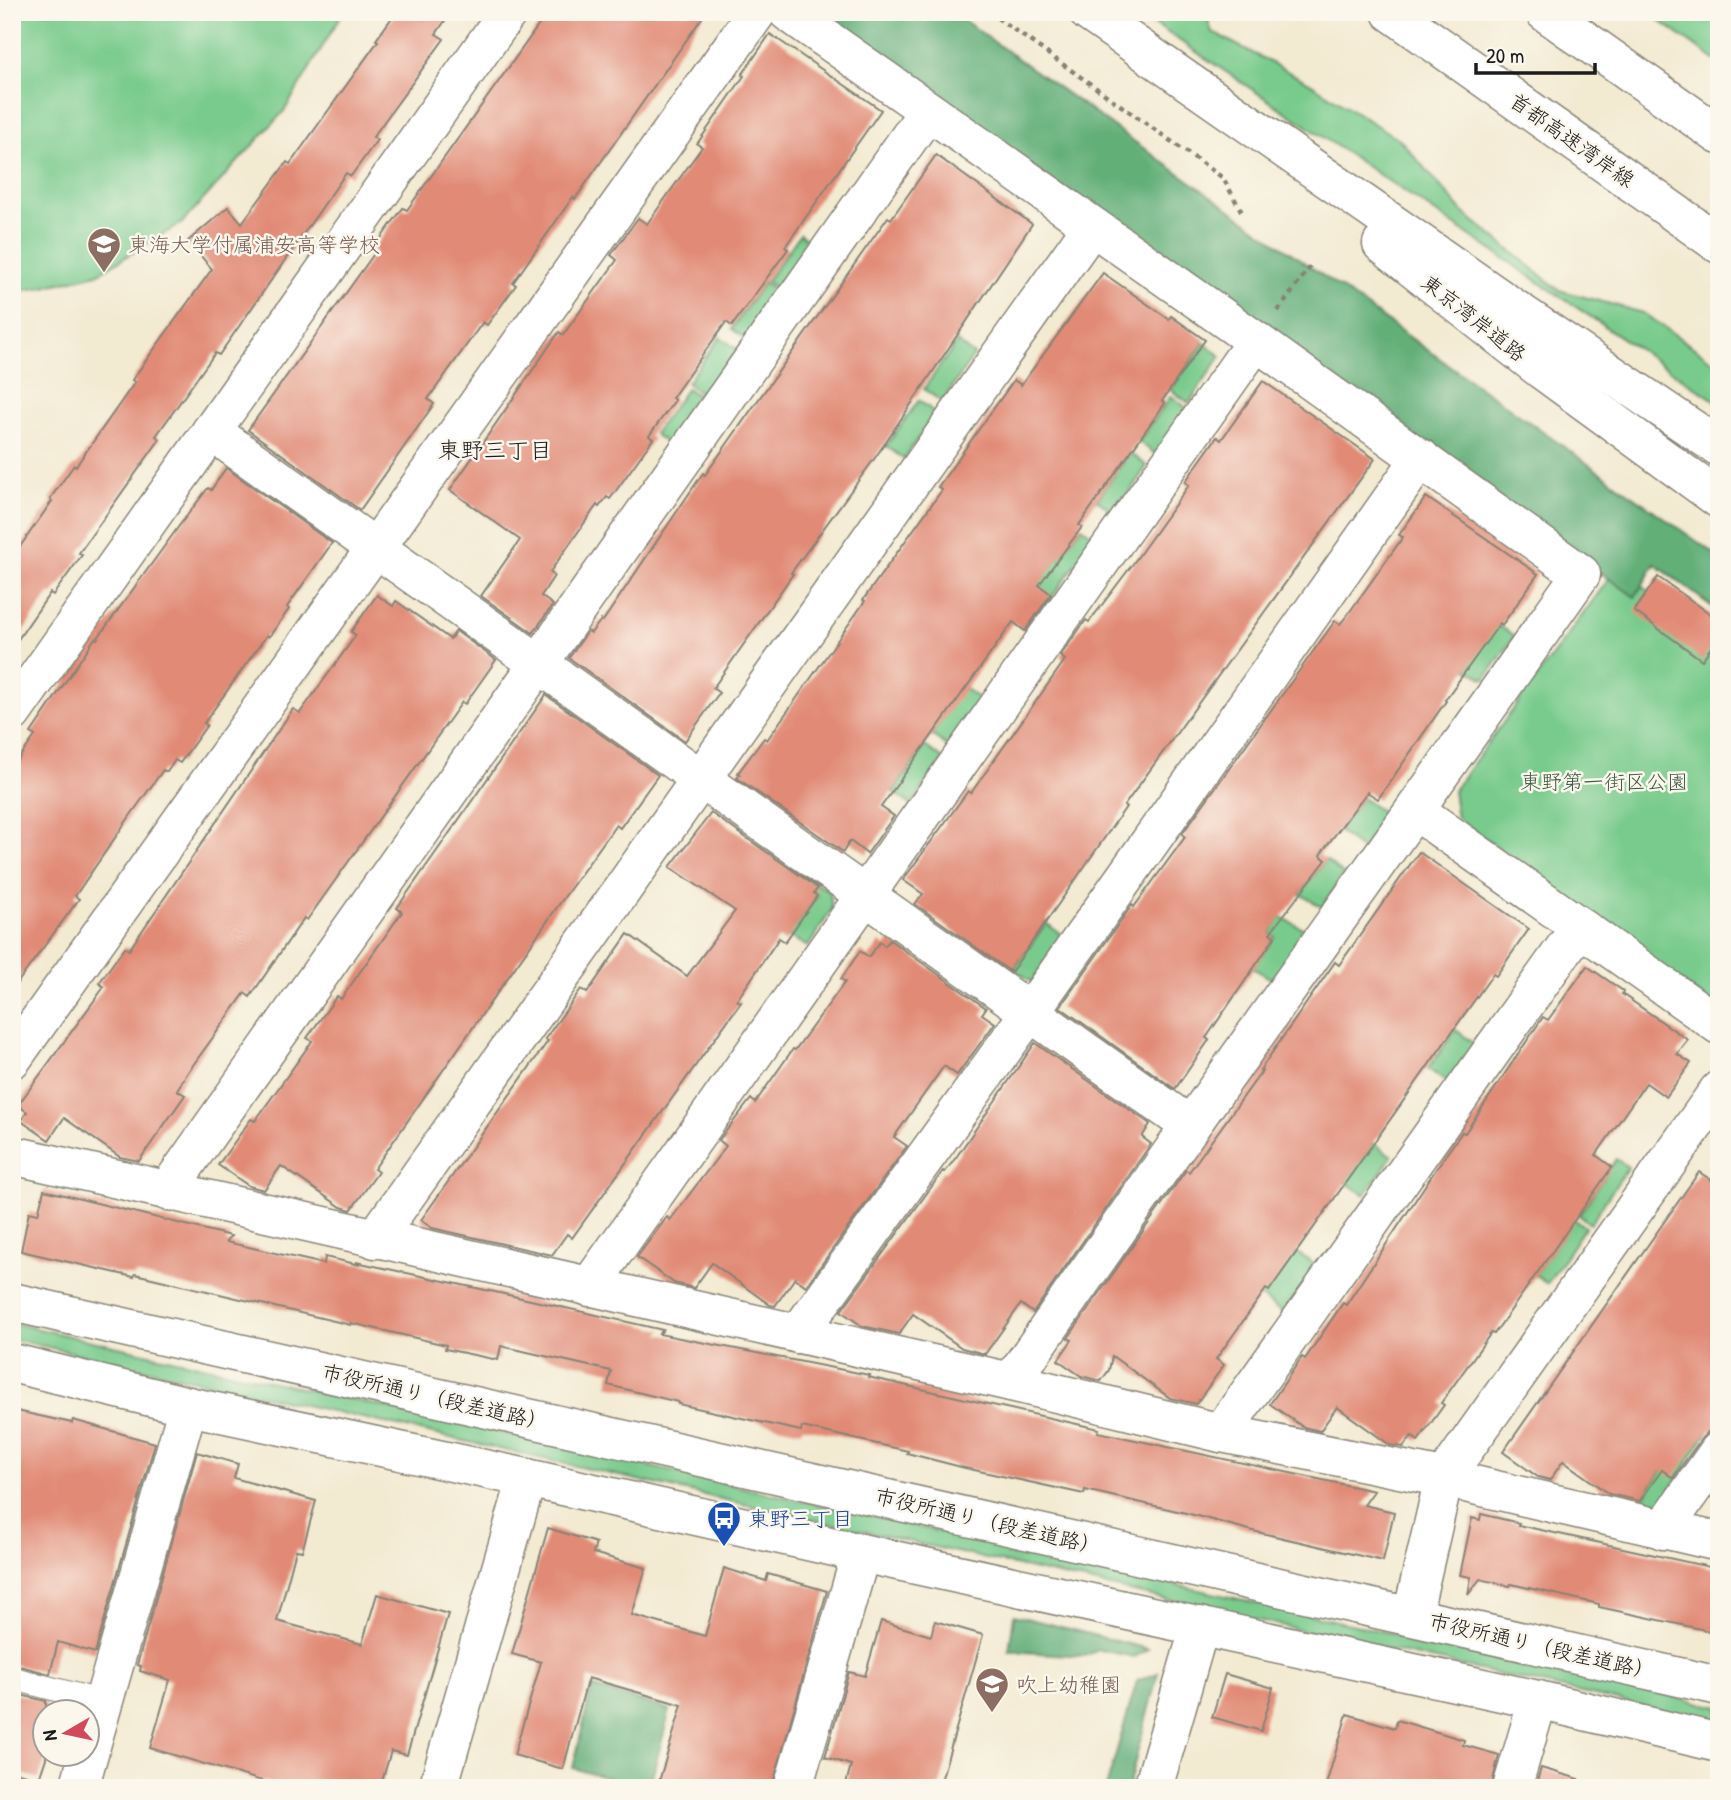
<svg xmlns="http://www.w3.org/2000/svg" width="1731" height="1800" viewBox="0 0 1731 1800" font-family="'Patrick Hand','Klee One',sans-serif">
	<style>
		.green { fill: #79cb8d; stroke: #4a7454; stroke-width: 2 }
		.forest { fill: #62af78; stroke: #3f664a; stroke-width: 2 }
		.building { fill: #e18b77 }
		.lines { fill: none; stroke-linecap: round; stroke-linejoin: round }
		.service-casing { stroke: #888377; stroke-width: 25 }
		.minor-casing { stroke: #888377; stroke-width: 41 }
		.tertiary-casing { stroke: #888377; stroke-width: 41 }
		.trunk-casing { stroke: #888377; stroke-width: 41 }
		.motorway-casing { stroke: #888377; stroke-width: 41 }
		.path { stroke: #888377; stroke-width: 4.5; stroke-dasharray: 5 5; stroke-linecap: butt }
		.service { stroke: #fff; stroke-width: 23 }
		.minor { stroke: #fff; stroke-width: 38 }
		.tertiary { stroke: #fff; stroke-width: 38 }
		.trunk { stroke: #fff; stroke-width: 38 }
		.motorway { stroke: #fff; stroke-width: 38 }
		.labels { text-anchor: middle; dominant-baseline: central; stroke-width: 5; stroke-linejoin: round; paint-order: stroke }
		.street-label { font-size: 21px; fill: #1c1c1c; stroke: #fbf7ec }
		.education-label { font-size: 21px; fill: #785e54; stroke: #fbf7ec; text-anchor: start }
		.park-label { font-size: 21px; fill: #3d5944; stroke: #fbf7ec }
		.transit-label { font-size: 21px; fill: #164399; stroke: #fbf7ec; text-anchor: start }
		.neighbourhood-label { font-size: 23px; fill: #1c1c1c; stroke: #fbf7ec }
	</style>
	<rect width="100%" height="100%" fill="#fbf7ec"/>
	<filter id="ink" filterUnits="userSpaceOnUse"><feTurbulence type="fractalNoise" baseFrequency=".0143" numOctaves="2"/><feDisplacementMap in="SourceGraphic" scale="14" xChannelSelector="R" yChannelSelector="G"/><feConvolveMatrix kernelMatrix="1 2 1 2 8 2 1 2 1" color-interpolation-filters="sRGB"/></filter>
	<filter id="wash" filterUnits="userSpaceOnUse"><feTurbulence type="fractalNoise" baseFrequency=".00686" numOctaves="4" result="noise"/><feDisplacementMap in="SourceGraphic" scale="28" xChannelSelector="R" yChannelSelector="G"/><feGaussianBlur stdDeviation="1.57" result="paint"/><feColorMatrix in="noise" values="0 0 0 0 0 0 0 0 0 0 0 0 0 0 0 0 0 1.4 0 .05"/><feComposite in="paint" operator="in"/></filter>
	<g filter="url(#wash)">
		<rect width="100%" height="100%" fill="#f3ead2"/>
		<g class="green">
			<path d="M12,12H343L285,110L182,223L97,274L44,287L12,292Z"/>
			<path d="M1137,12H1205L1212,32L1310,83L1401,141L1463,212L1559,290L1643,313L1719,365V403Z"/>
			<path d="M1647,12H1677L1683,16L1685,12H1719V63Z"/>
			<path d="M800,234L816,248L785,294L767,281Z"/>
			<path d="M764,282L781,295L750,342L732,329Z"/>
			<path d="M720,337L738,350L705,396L687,383Z"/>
			<path d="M957,342L974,355L942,402L924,389Z"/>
			<path d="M1204,343L1221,356L1189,403L1171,390Z"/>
			<path d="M687,388L704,401L672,447L654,434Z"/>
			<path d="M1171,396L1188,409L1157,455L1139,442Z"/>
			<path d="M919,400L935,413L904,459L886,446Z"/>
			<path d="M1130,453L1147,466L1115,513L1097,500Z"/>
			<path d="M1082,527L1095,537L1028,631L1011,620Z"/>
			<path d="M1617,568L1719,642V1009L1457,818L1453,791Z"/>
			<path d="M1493,622L1515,636L1485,679L1467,669Z"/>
			<path d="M964,688L982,701L950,748L932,735Z"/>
			<path d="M925,746L943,759L911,805L893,792Z"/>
			<path d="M1362,798L1386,815L1362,850L1338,831Z"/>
			<path d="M1326,860L1343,874L1322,907L1300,894Z"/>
			<path d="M778,868H792L830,892L832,909L808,947L788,936L817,896Z"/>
			<path d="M1281,917L1306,930L1273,980L1253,968L1275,937L1270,933Z"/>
			<path d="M1046,923L1063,936L1032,982L1014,969Z"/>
			<path d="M1456,1030L1475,1044L1447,1082L1428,1069Z"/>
			<path d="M1373,1143L1392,1156L1365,1195L1345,1182Z"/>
			<path d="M1616,1159L1628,1167L1590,1224L1579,1215Z"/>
			<path d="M1574,1219L1585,1227L1547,1284L1535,1275Z"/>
			<path d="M1296,1252L1317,1266L1283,1313L1249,1288Z"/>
			<path d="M12,1323L1719,1707V1724L12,1339Z"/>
			<path d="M1717,1418L1664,1499L1656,1503L1641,1502L1669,1460Z"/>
		</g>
		<g class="forest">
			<path d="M814,12H952L1719,557V612L1655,564L1635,597Z"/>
			<path d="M1014,1615L1148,1649L1135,1657L1099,1650L1084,1656L1009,1651Z"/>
			<path d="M1158,1673L1128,1788H1106L1137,1681Z"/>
			<path d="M592,1687L670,1710L649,1788H641L573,1768Z"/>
		</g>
		<g id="blocks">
			<g class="building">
				<path d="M396,12H451L436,34L444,39L373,137L377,140L351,176L346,173L219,355L215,353L156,436L160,439L79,553L82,555L53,595L50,593L12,648V558L52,501L50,499L74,465L76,466L135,382L132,380L212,269L188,241L228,207L242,223L287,162L290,164L378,41L376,40Z"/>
				<path d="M548,12H706L575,199L573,197L513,283L516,285L487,325L483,322L428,399L434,404L360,510L248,430L376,251L373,249L403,208L407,210Z"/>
				<path d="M770,34L881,110L785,247L788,249L769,275L732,326L726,322L672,398L675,400L649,436L653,439L610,499L607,497L599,507L597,505L550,572L554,576L541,596L553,605L533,633L481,596L520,540L450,490L559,332L563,335L617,260L611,255L638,218L647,224L702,147L697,144L744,76L742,75Z"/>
				<path d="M936,155L1032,224L877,455L791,573L793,574L713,688L719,693L685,741L569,658L588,631L591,633L601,620L603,621L703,473L705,475L888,217L891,219Z"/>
				<path d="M1103,273L1169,319L1171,316L1205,340L1162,401L1165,403L1079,525L1082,527L1039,585L1051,594L1025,631L1013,622L881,807L894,816L867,854L850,841L843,852L737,778L740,774L738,773L764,738L767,740L811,678L865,601L863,600L942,490L938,487L1014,380L1021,385Z"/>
				<path d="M1263,381L1375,459L1124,806L1126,807L1011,972L915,904L923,894L903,880L968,791L971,793L1065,660L1060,656L1086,620L1089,622L1132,565L1189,485L1185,482L1217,437L1221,440Z"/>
				<path d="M226,468L332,543L287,607L289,609L269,637L267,635L204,723L207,725L180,763L175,760L167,772L163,770L130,816L75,896L79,899L12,990V768L35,736L31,733L95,638L97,639L179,526L208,488L211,490Z"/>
				<path d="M1426,497L1538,574L1502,625L1500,623L1445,700L1446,701L1378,799L1367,792L1320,855L1326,860L1270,933L1275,937L1206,1038L1209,1040L1175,1089L1060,1007L1132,905L1134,907L1185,837L1182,834L1335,621L1340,624L1346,617L1403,537L1399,535Z"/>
				<path d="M1658,577L1719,620V636L1702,660L1634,611Z"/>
				<path d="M377,595L393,606L396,601L450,639L456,631L496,660L465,704L462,702L307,920L304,918L250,997L245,993L188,1072L177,1090L185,1095L139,1161L120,1157L64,1118L49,1140L21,1121L27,1112L18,1105L104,987L99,983L125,947L129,950L293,709L300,713L356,635L351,632Z"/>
				<path d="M546,695L658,775L620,828L616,825L560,903L374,1169L378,1172L351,1210L341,1207L281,1166L264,1190L249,1186L218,1165L251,1119L255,1121L312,1041L307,1038L337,996L341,999L402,912L397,908Z"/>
				<path d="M711,813L818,888L814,893L817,896L785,942L779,938L737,1000L741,1002L572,1238L567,1234L552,1255L432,1228L421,1220L548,1041L545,1039L581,989L587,993L628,934L687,976L735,911L670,867Z"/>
				<path d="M1419,852L1529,929L1496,976L1493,974L1269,1291L1266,1289L1216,1359L1224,1365L1196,1404L1170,1398L1112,1356L1109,1370L1101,1381L1081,1376L1058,1360L1072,1340L1068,1338L1186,1170L1189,1172L1262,1071L1260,1070L1335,962L1339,965Z"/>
				<path d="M890,940L986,1008L982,1014L995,1023L957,1075L944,1066L894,1137L907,1146L806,1286L795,1278L775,1306L770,1305L712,1263L694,1288L674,1283L637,1257L667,1217L670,1220L726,1146L719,1140L751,1099L755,1103L793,1049L795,1050L845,982L841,979L860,951L869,957L880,942L885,946Z"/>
				<path d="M1587,966L1623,991L1622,994L1688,1040L1677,1054L1691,1063L1666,1097L1646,1083L1596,1155L1612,1167L1494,1334L1491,1333L1441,1403L1444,1405L1418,1441L1412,1436L1403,1447L1390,1445L1337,1407L1320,1431L1303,1427L1270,1404L1302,1357L1305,1359L1343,1303L1346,1305L1438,1166L1462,1132L1465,1133L1543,1017L1548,1020Z"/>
				<path d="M1035,1043L1150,1124L1142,1137L1151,1144L1033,1313L1021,1304L985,1354L962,1348L913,1314L899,1334L862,1326L841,1311L943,1171L945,1172L957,1156Z"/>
				<path d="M1699,1172L1719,1185V1430L1709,1431L1702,1438L1673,1478L1662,1470L1640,1501L1609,1494L1563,1461L1550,1480L1538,1477L1503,1452Z"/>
				<path d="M44,1190L231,1236L226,1242L324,1264L325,1257L360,1265L356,1262L504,1294L663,1330L659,1334L869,1375L868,1377L1099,1429L1098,1432L1374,1491L1364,1505L1394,1512L1383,1561L1257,1532L1186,1513L1085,1490L1084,1494L965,1468L907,1453L908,1451L802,1427L801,1431L678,1404V1402L608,1385L611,1371L501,1346L498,1360L445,1349L446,1345L351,1323V1325L135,1274L134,1277L21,1251L29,1212L38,1214Z"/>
				<path d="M12,1410L72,1423L73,1420L155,1443L95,1653L58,1642L50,1674L12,1664Z"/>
				<path d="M197,1452L238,1464L234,1478L316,1501L302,1551L296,1550L277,1621L362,1644L377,1594L448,1614L407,1755L391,1751L380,1788H286L150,1748L170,1680L140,1671L141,1666L137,1665Z"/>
				<path d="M1481,1514L1519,1523L1518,1525L1719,1569V1633L1599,1607V1604L1511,1584L1510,1586L1480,1579L1468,1595L1471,1577L1460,1575L1472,1518L1480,1520Z"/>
				<path d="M548,1528L596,1543L593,1553L646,1568L632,1615L705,1636L724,1568L766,1581L768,1574L827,1591L772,1788H657L682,1705L588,1678L563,1769L514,1755L541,1662L512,1654Z"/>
				<path d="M881,1621L931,1636L935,1621L983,1635L939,1788H845L851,1765L825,1757L849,1672L865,1676Z"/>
				<path d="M1225,1674L1273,1688L1261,1731L1212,1717Z"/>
				<path d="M12,1693L46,1701V1758L39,1779L12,1771Z"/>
				<path d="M1347,1714L1395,1728L1397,1720L1464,1740L1463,1745L1499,1755L1491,1788H1325Z"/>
				<path d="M1541,1768L1579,1779L1578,1788H1535Z"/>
			</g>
		</g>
	</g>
	<g filter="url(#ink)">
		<use href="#blocks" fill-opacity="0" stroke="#888377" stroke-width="2"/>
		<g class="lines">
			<g class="service-casing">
				<path id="service" d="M12,1678L103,1702"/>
			</g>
			<g class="minor-casing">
				<g id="minor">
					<path d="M788,12L1256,341L1581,574C1392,844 1199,1111 1011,1382"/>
					<path d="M211,431L1189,1125"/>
					<path d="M12,713L508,12"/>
					<path d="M1416,811L1719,1025"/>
					<path d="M12,1059L757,12"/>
					<path d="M12,1155L1011,1382L1221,1433L1444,1478L1719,1542"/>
					<path d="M167,1191L928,111"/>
					<path d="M375,1239L1092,226"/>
					<path d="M589,1287L1256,341"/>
					<path d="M798,1334L1030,1012L1421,458"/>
					<path d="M1221,1433L1579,928"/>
					<path d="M1663,1530L1719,1451"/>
					<path d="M1412,1616L1444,1478L1719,1090"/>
					<path d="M79,1788L188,1406"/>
					<path d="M793,1788L861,1553"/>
					<path d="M1512,1788L1538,1700"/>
				</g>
			</g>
			<g class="tertiary-casing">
				<g id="tertiary">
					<path d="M12,1302L1719,1686"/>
					<path d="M12,1363L188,1406L527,1478L861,1553L1538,1700L1719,1743"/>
					<path d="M438,1788L527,1478"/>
					<path d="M1153,1788L1200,1626"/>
				</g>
			</g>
			<g class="trunk-casing">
				<g id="trunk">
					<path d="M1088,12L1515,309L1719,447"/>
					<path d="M1382,244L1542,370L1719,499"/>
				</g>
			</g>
			<g class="motorway-casing">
				<g id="motorway">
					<path d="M1391,12L1719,244"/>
					<path d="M1545,12L1719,135"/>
				</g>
			</g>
			<g class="path">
				<path d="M989,12L1223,178L1243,214"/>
				<path d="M1278,311L1313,263"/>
			</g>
			<use href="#service" class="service"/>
			<use href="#minor" class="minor"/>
			<use href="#tertiary" class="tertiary"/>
			<use href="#trunk" class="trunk"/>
			<use href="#motorway" class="motorway"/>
		</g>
	</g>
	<defs>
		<g id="school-pin" transform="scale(1.75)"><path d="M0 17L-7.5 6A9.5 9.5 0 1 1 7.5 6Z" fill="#8d6e63" stroke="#fbf7ec"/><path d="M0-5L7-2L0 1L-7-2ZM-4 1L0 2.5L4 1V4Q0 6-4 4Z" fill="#fff"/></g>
		<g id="bus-pin" transform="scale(1.75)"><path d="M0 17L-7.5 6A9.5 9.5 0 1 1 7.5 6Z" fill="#1a4fb4" stroke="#fbf7ec"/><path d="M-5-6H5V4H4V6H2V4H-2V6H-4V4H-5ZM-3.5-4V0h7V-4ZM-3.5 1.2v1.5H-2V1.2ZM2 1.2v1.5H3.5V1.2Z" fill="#fff"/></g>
	</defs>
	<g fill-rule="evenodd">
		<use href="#school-pin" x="104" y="244"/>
		<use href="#bus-pin" x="724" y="1518"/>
		<use href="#school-pin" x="992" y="1684"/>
	</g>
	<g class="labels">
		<g class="street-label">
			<text transform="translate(1572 140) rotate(35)">首都高速湾岸線</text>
			<text transform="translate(1474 318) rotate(38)">東京湾岸道路</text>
			<text transform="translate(435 1397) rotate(13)">市役所通り（段差道路）</text>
			<text transform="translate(988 1521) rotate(13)">市役所通り（段差道路）</text>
			<text transform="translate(1542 1646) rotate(13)">市役所通り（段差道路）</text>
		</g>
		<g class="education-label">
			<text x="128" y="244">東海大学付属浦安高等学校</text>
			<text x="1016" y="1684">吹上幼稚園</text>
		</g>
		<g class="park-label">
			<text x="1604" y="781">東野第一街区公園</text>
		</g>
		<g class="transit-label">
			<text x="748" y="1518">東野三丁目</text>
		</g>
		<g class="neighbourhood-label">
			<text x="495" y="449">東野三丁目</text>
		</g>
	</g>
	<rect width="1731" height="1800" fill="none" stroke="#fbf7ec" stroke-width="42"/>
	<g transform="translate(66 1733) rotate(261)"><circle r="33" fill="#fbf7ec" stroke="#a29f99" stroke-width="2"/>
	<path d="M0-5L12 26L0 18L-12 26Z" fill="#d1495b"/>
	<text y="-10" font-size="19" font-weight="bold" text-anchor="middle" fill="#1c1c1c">N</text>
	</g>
	<path d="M1476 63v10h119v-10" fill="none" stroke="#1c1c1c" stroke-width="3.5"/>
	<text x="1486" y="63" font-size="21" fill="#1c1c1c" stroke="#fbf7ec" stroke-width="5" paint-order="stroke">20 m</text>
</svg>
